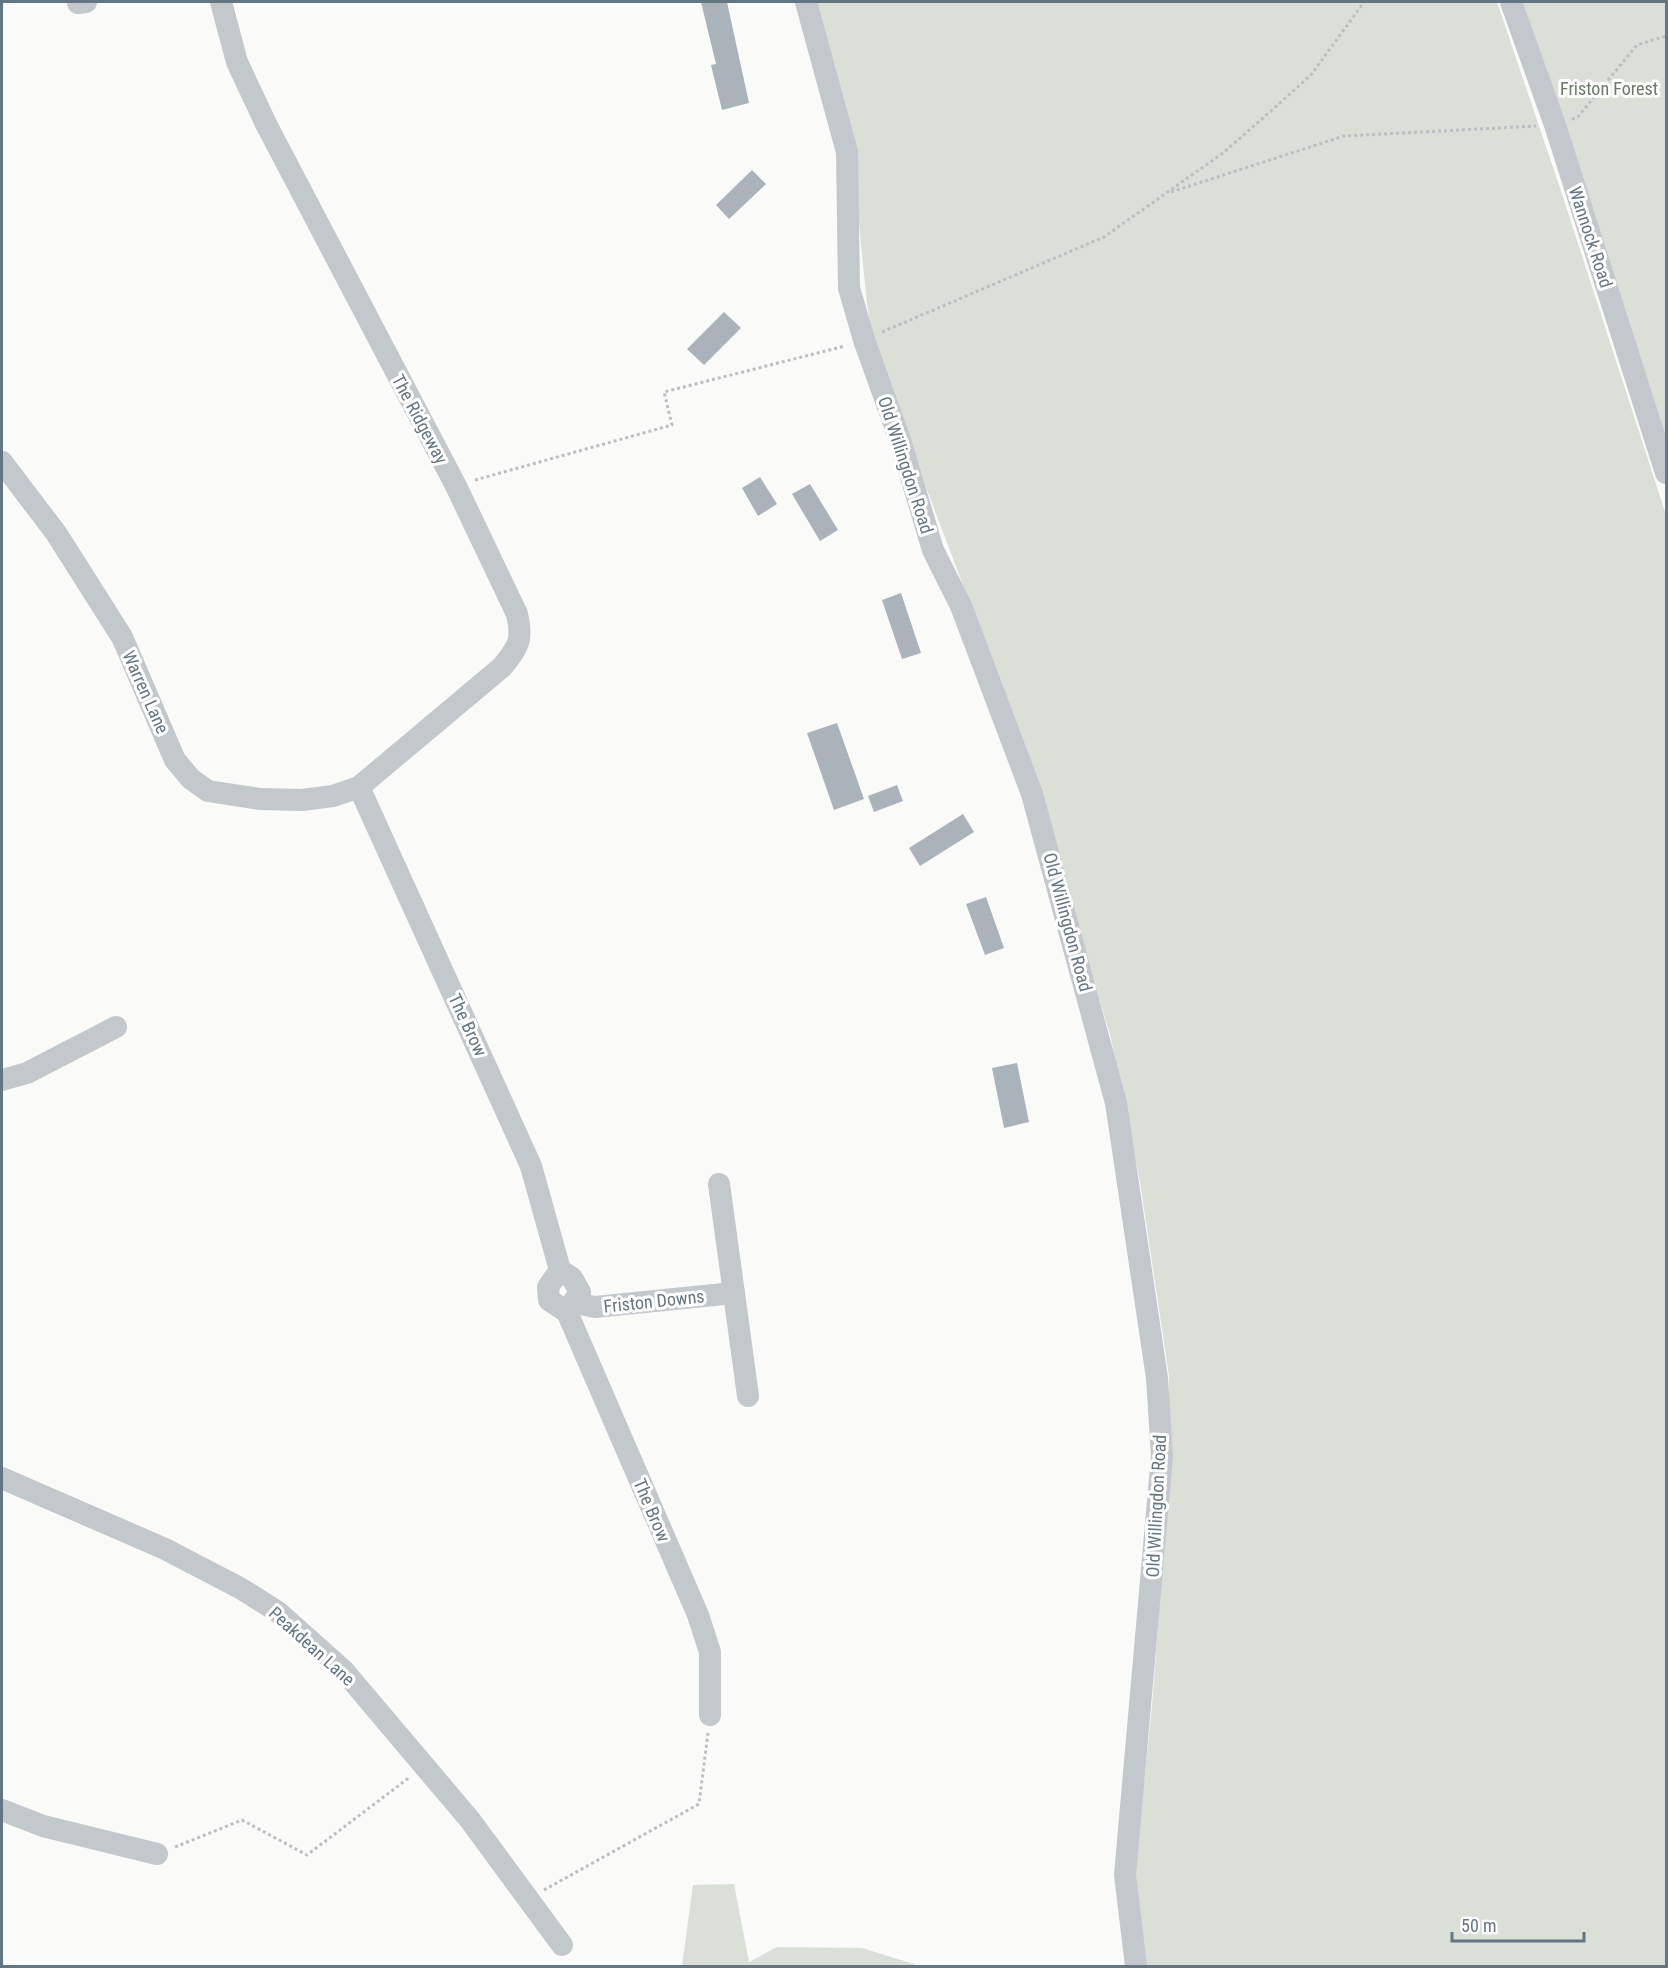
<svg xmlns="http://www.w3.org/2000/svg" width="1668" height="1968" viewBox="0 0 1668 1968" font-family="'Roboto Condensed',sans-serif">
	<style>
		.green { fill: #dadfd7 }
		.building { fill: #aab3b9 }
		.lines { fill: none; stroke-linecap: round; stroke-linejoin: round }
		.path { stroke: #bbbfc2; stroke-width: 3; stroke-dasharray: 3 3; stroke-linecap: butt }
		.minor { stroke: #c3c8cc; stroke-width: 22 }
		.labels { text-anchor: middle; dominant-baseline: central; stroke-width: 6; stroke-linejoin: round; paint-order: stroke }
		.park-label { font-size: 18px; fill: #687a64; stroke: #fff }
		.street-label { font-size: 18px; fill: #657683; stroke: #fff }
	</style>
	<rect width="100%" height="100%" fill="#fafaf8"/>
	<g class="green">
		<path d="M817,2H1497L1562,194L1666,515V1966H1144L1134,1877L1152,1706L1167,1503L1169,1376L1140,1182L1111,1038L1026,752L875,352L867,304L853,163Z"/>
		<path d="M1512,2H1666V448Z"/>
		<path d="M734,1884L749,1962L777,1947L862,1948L920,1966H682L693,1885Z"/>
	</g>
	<g class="building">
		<path d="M701,2H727L749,103L722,110L711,65L716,64Z"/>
		<path d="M752,170L766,184L729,219L716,205Z"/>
		<path d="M724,312L741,328L704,365L687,349Z"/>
		<path d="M760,477L777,504L758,516L742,488Z"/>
		<path d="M810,484L838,530L820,541L792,494Z"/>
		<path d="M901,593L921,653L902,659L882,600Z"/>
		<path d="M837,723L864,799L834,810L807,733Z"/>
		<path d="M897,785L903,801L874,812L868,796Z"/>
		<path d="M963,814L974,832L920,866L909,848Z"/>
		<path d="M986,897L1004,948L985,955L966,904Z"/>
		<path d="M1017,1063L1029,1122L1004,1128L992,1068Z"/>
	</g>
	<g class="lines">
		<g class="path">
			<path d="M1572,119L1577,118L1637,45L1666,36"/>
			<path d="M1171,192L1344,136L1536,126"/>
			<path d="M882,332L1104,237L1223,153L1263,118L1311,75L1364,2"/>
			<path d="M475,480L672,425L664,392L845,346"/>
			<path d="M175,1847L242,1820L307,1855L410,1777"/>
			<path d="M544,1890L699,1804L708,1733"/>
		</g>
		<g class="minor">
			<path d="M806,2L847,152L849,288L864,340L900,440L933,550L961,606L1032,794L1116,1103L1157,1378L1162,1456L1125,1875L1136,1966"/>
			<path d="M1511,2L1555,125L1666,473"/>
			<path d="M78,3L86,2"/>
			<path d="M2,462L56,533L122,637L175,760L191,779L208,791L260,799L302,800L333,796L359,787L502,667C519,646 523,640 517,614L456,486L266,124L237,62L221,2"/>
			<path d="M359,787L531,1166L560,1270L572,1278L580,1292L567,1312L698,1615L710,1652V1715"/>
			<path d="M2,1080L27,1073L116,1027"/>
			<path d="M719,1184L748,1396"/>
			<path d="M560,1270L548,1287L549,1300L567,1312"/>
			<path d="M575,1303L595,1307L734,1293"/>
			<path d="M2,1478L165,1549L240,1588L278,1612L344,1671L470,1820L562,1945"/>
			<path d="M2,1810L43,1826L157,1854"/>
		</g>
	</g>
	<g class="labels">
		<g class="park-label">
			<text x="1609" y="88">Friston Forest</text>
		</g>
		<g class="street-label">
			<text transform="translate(1591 237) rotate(72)">Wannock Road</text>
			<text transform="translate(420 419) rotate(62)">The Ridgeway</text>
			<text transform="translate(906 465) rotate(72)">Old Willingdon Road</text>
			<text transform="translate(146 692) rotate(66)">Warren Lane</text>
			<text transform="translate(1068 922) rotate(75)">Old Willingdon Road</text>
			<text transform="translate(468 1025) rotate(65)">The Brow</text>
			<text transform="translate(654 1301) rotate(-6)">Friston Downs</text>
			<text transform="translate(1156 1506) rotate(-87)">Old Willingdon Road</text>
			<text transform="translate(652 1510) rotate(67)">The Brow</text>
			<text transform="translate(312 1646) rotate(42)">Peakdean Lane</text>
		</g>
	</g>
	<rect width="1668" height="1968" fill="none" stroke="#657683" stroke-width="6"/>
	<path d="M1452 1932v9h132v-9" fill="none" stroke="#657683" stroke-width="3"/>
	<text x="1461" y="1932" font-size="18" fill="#657683" stroke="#ffffff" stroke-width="4.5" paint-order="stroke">50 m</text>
</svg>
